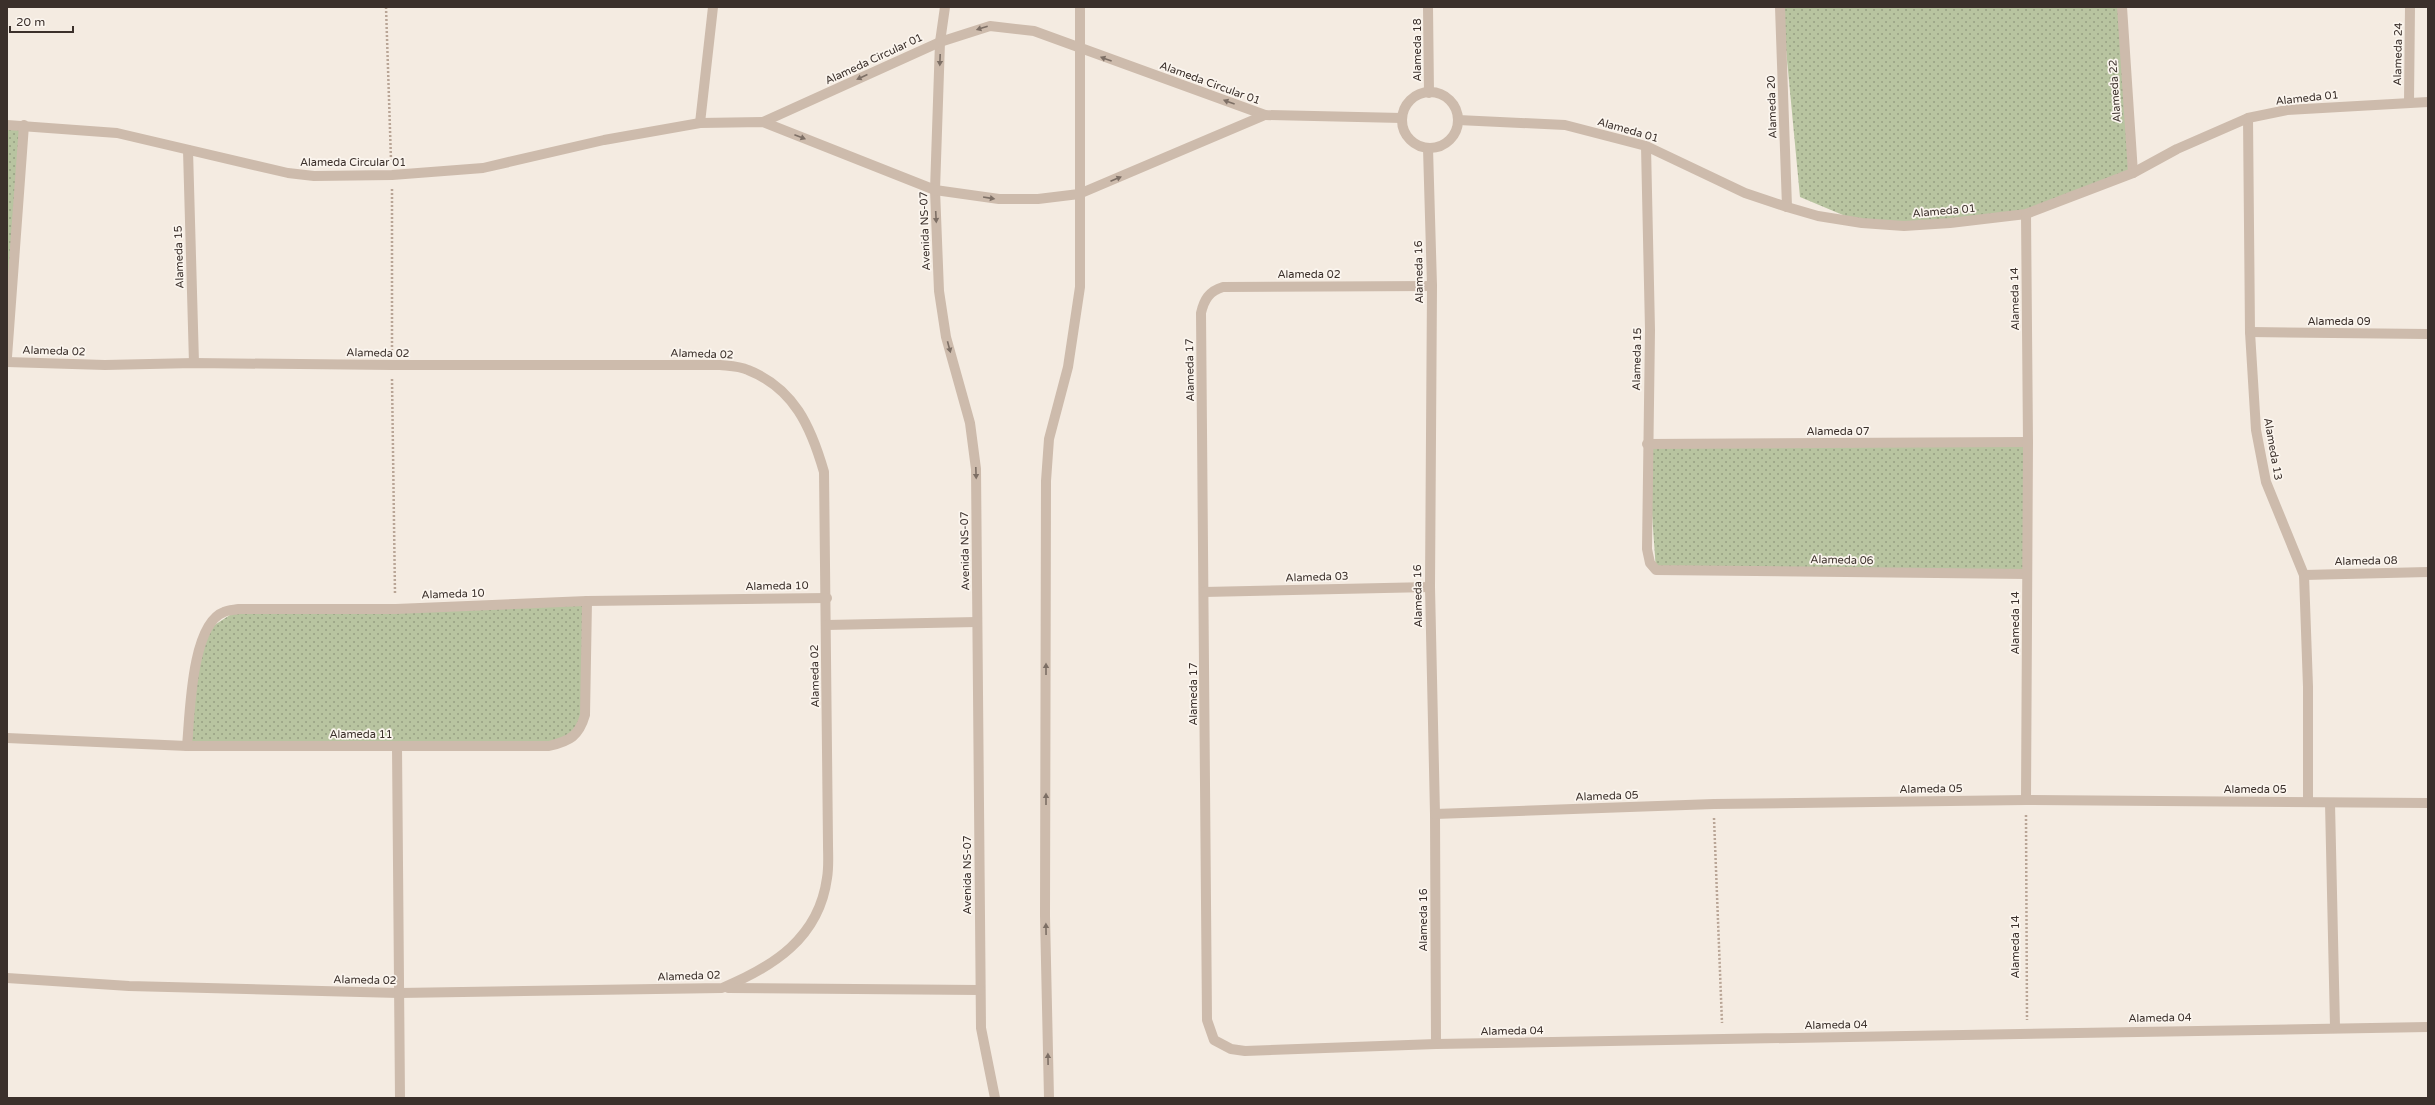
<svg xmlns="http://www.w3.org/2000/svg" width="2435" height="1105" viewBox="0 0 2435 1105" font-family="'Varela Round',sans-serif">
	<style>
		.green { fill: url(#green-dots) }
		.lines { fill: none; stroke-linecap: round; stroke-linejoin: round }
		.path { stroke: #b9a596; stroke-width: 2.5; stroke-dasharray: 2 2; stroke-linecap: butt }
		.minor { stroke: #cdbbac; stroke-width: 10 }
		.oneway { fill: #7d6f65 }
		.labels { text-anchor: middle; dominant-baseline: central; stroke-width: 3.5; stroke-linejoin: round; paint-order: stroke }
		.street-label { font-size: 11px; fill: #3b302b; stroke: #fbf5ee }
	</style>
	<defs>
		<pattern id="green-dots" width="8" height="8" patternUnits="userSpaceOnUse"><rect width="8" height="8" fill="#b8c4a0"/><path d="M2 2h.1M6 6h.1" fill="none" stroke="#97a083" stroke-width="1.8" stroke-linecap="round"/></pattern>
	</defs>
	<rect width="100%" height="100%" fill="#f4ebe1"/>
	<g class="green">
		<path d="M1782,7H2122L2133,173L2026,214L1950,223H1862L1800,197Z"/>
		<path d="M24,125L7,325V126Z"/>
		<path d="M2028,442L2027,574L1656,570L1647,444Z"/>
		<path d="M587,601L585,715L562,743L187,746L204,632L239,609Z"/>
	</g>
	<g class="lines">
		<g class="path">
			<path d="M386,7L391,160"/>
			<path d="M392,189V350"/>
			<path d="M392,379L395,594"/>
			<path d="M2026,815L2027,1020"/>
			<path d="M1714,818L1722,1023"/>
		</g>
		<g class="minor">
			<path d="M945,7L940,42L935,190L939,291L946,337L970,423L976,469L981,1028L995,1098"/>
			<path d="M1428,7L1429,93"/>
			<path d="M1780,7L1787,207"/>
			<path d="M2122,7L2133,173"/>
			<circle cx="1430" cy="120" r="28"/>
			<path d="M2409,102L2410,7"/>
			<path d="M2248,118L2250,332L2256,430L2266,482L2304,575L2308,687V801"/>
			<path d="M1458,120L1565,125L1646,146L1745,193L1787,207L1818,216L1862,223L1904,226L1950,223L2026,214L2133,173L2177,149L2248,118L2287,110L2428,102"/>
			<path d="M763,122L940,42L990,26L1034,31L1265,115L1402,118"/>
			<path d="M700,123L713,7"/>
			<path d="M7,125L117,133L288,173L314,176L392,175L483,168L604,140L700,123L763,122L935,190L999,199H1038L1079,194L1265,115"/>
			<path d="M1646,146L1650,330L1647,549L1650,563L1656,570L2027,574"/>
			<path d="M1428,148L1432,286L1430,587L1435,814L1436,1044"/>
			<path d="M188,150L194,363"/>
			<path d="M1432,286L1223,287C1209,291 1204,300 1201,313L1207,1020L1214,1040L1231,1049L1245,1051L1436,1044L2428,1027"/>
			<path d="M2250,332L2428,334"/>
			<path d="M7,357L24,125"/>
			<path d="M7,362L105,365L194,363L392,365H720C729,366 739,366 748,370C794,388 811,427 824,472L828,844C828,855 829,867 827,878C819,938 773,967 722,988L399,993L129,986L7,978"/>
			<path d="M1647,444L2028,442"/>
			<path d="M2304,575L2428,572"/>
			<path d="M1204,592L1430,587"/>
			<path d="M826,625L977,622"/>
			<path d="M7,738L187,746H549C570,741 579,736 585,715L587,601"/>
			<path d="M187,746C190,715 191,624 224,612C228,610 234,610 239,609H396L587,601L827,598"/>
			<path d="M397,746L400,1098"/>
			<path d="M2026,800L2028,442L2026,214"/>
			<path d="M2330,803L2335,1027"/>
			<path d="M1435,814L1714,804L2026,800L2428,803"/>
			<path d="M728,988L980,990"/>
			<path d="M1049,1098L1045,916L1046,481L1049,439L1068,367L1080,287V7"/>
		</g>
	</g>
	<defs><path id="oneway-solid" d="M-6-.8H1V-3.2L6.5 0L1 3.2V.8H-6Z"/></defs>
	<g class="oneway">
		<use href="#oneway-solid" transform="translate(982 28) rotate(162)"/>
		<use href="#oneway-solid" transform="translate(1106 59) rotate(-160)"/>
		<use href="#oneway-solid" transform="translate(940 60) rotate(92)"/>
		<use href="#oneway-solid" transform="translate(862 77) rotate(155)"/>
		<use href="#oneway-solid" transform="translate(1229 102) rotate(-160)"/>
		<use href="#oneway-solid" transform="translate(800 137) rotate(21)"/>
		<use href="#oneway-solid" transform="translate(1116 179) rotate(-23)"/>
		<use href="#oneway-solid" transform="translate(989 198) rotate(9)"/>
		<use href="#oneway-solid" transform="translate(936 217) rotate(87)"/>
		<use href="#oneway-solid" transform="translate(949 347) rotate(75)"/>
		<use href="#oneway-solid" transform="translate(976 473) rotate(88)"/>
		<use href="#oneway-solid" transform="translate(1046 669) rotate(-90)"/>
		<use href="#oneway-solid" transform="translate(1046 799) rotate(-90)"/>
		<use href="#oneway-solid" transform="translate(1046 929) rotate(-91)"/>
		<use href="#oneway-solid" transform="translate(1048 1059) rotate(-91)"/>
	</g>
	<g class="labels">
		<g class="street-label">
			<text transform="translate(1417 50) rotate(-90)">Alameda 18</text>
			<text transform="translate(2398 54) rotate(-89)">Alameda 24</text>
			<text transform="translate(874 59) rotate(-25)">Alameda Circular 01</text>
			<text transform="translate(1210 83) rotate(20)">Alameda Circular 01</text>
			<text transform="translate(2115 91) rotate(-94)">Alameda 22</text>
			<text transform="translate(2307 98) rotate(-6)">Alameda 01</text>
			<text transform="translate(1772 107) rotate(-92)">Alameda 20</text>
			<text transform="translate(1628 130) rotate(16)">Alameda 01</text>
			<text x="353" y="162">Alameda Circular 01</text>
			<text transform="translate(1944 211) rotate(-5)">Alameda 01</text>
			<text transform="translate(925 231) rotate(-92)">Avenida NS-07</text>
			<text transform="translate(179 257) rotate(-92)">Alameda 15</text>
			<text transform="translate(1419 272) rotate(-91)">Alameda 16</text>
			<text x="1309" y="274">Alameda 02</text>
			<text transform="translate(2015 299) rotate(-91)">Alameda 14</text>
			<text x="2339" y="321">Alameda 09</text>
			<text transform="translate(54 351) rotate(2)">Alameda 02</text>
			<text transform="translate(378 353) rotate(1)">Alameda 02</text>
			<text transform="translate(702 354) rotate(2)">Alameda 02</text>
			<text transform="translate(1637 359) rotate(-89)">Alameda 15</text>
			<text transform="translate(1190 370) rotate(-91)">Alameda 17</text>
			<text x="1838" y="431">Alameda 07</text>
			<text transform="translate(2273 449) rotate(80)">Alameda 13</text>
			<text transform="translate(965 551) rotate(-91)">Avenida NS-07</text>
			<text transform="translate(1842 560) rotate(1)">Alameda 06</text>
			<text transform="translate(2366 561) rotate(-1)">Alameda 08</text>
			<text transform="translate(1317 577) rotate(-2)">Alameda 03</text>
			<text transform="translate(777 586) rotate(-1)">Alameda 10</text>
			<text transform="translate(453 594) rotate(-2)">Alameda 10</text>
			<text transform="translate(1418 596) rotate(-91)">Alameda 16</text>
			<text transform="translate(2015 623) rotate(-90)">Alameda 14</text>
			<text transform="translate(815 676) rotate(-91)">Alameda 02</text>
			<text transform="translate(1193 694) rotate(-90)">Alameda 17</text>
			<text x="361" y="734">Alameda 11</text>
			<text transform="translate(1931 789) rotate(-1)">Alameda 05</text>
			<text x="2255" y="789">Alameda 05</text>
			<text transform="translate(1607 796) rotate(-2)">Alameda 05</text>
			<text transform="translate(967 875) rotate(-90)">Avenida NS-07</text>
			<text transform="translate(1423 920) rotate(-90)">Alameda 16</text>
			<text transform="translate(2015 947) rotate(-90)">Alameda 14</text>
			<text transform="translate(689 976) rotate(-2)">Alameda 02</text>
			<text transform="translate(365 980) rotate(1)">Alameda 02</text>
			<text transform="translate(2160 1018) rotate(-1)">Alameda 04</text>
			<text transform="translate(1836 1025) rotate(-1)">Alameda 04</text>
			<text transform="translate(1512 1031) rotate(-1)">Alameda 04</text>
		</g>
	</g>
	<rect width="2435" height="1105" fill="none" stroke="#3b302b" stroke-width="16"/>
	<path d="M10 26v6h63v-6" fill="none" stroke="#3b302b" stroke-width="2"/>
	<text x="16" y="26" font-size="12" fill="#3b302b" stroke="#fbf5ee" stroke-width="3" paint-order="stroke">20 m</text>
</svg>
